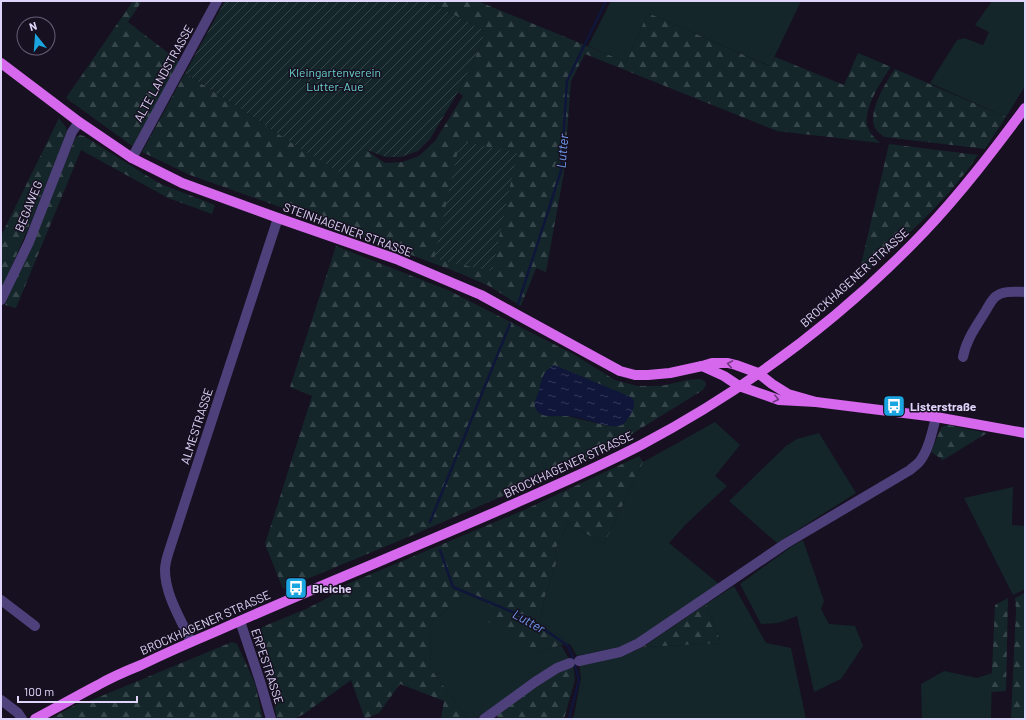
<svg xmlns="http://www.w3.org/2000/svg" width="1026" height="720" viewBox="0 0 1026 720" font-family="Barlow,sans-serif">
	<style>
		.grass { fill: #14262a }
		.forest { fill: url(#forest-firs); fill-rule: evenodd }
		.garden { fill: url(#garden-furrows) }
		.water { fill: url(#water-ripples) }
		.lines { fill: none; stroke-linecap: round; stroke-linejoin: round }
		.stream { stroke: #0f163a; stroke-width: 2.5 }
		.minor { stroke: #4e407a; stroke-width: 10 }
		.major { stroke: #d668ed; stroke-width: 10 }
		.oneway { stroke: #6c387c }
		.labels { text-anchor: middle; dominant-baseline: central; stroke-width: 3; stroke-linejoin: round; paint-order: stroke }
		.park-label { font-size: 12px; fill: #69d1cc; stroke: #161020 }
		.street-label { font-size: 12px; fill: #e0d4fa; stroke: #161020 }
		.poi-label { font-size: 12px; font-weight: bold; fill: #e0d4fa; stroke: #161020; text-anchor: start }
		.water-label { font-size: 13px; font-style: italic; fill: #6f9aee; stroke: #161020 }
	</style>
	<defs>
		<pattern id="forest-firs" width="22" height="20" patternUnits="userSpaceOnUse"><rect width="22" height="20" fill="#14262a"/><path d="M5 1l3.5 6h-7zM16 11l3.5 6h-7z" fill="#36454a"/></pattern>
		<pattern id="garden-furrows" width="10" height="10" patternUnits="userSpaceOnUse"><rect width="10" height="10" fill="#14262a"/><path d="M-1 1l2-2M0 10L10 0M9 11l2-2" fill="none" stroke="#36454a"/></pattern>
		<pattern id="water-ripples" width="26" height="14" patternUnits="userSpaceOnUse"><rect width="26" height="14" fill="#0f163a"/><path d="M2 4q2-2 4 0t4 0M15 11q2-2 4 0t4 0" fill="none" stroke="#323757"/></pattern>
	</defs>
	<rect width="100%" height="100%" fill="#161020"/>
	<g class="grass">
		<path d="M611,1H801L770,66L648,13L626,62L588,46Z"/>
		<path d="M992,1H1025V86L1006,117L930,83L957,40L964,38L983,45L989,32L975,25Z"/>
		<path d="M715,422L740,445L715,476L727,486L686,524L669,543L719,584L636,641L619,647L577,656L570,644L540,620L545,596L557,561L555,550L568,523L604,544L643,462Z"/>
		<path d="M819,433L856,493L777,543L729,501L786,446L797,439Z"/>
		<path d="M1013,487L1012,525L1025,526V589L1013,595L964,498Z"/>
		<path d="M803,540L824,601L821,609L829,624L855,626L863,646L841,679L814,692L797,616L778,623L761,624L740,584L791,547Z"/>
		<path d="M734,586L766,643L791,648L806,719H572L574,715L581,678L579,665L622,656L643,647L721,643L706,604Z"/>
		<path d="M466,594L492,605L532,654L561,645L569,659L534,678L476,719H468L430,668L431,622Z"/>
		<path d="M944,671L977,678L992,673L991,719H922L921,684Z"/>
	</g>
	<g class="forest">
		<path d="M133,1H142L128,22L180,62L139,139L132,146L66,98Z"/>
		<path d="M427,1H478L492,7L626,62L648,13L769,66L775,57L844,85L858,53L891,67C881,81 864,108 867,125C869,133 875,138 880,143L777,131L585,54L571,81L564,172L546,272L536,268L521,306L489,286L459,273L342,229L190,175L142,152L185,73L300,148L366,150L385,163L402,162L419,156L435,141L463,96L458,92L484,39L481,29Z"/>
		<path d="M895,69L1006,117L985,149L884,137C880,134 877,131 875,128C867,112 886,82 895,69Z"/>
		<path d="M59,118L66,127L67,133L30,224L1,291V236Z"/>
		<path d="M80,135L84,136L144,174L161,184L215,205L212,214L168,198L81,150L16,308L5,305L76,137Z"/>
		<path d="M889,144L978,155C948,200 907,236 867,271L860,269Z"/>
		<path d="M336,246L450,291L573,354L615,380L637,386H661L687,380L700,379L705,381L706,385L703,390L627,437L586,460L413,535L283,589L265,544L312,396L290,387ZM634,405C628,419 626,427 609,426L567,416H553L542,414Z"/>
		<path d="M948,425L987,433L943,460L931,452L941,428L944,426Z"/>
		<path d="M639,456L643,462L604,544L568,523L555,550L557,561L545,596L540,620L570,644L561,645L532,654L528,652L486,620L492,605L466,594L431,622L430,668L468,719H441L444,701L400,684L379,713L365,719L351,680L304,714L294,719H277L269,678L256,640L262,627L306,609L329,597L338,588L524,510Z"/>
		<path d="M1025,593V719H1011L1016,609L1015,598Z"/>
		<path d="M1008,598L1006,691L991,692L995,605Z"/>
		<path d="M706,604L721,643L643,647Z"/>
		<path d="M232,642L237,644L255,683L263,719H50L77,704L87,702Z"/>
		<path d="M573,665L575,680L564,719H498L497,715L537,684Z"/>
	</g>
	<g class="garden">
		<path d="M225,1H427L481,29L484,39L458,92L430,139L418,151L401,157H386L366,150L341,173L300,148L185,73Z"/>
		<path d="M460,141L517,153L492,271L434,259Z"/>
	</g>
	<path class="water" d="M554,365L631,397C633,400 634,400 634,403C635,409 627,422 622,425C617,427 613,426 609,426C596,423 580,417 567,416C558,415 544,419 537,411C532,405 537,397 539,390C542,379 542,372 554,365Z"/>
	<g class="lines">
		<g class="stream">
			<path d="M518,304L561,171L567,81L606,1"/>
			<path d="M430,522L510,324"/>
			<path d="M440,550L453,587L529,619L567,645L572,655L579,680L569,719"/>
		</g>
		<g class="minor">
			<path d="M132,158L217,1"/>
			<path d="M1,300L29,242L72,132L79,122"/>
			<path d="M963,357C966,340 976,327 985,312C988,307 991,301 995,297C1004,290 1015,292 1025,292"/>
			<path d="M1,600L35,626"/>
			<path d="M240,621L260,681L271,719"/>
			<path d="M191,642C181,619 165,595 165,570C165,564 167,557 169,551L278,218"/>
			<path d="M579,661L620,652L639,643L785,544L910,470C913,467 917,465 920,461C929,449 932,432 936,417"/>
			<path d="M1,700L18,713L22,719"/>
			<path d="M484,719L535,682L557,668L570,663"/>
		</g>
		<g class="major">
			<path d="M1,63L79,122L132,158L182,183L278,218L396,259L481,295L620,371L635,375H648L670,373L702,366L712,363H728L736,365L758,373L772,384L788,394L816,402"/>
			<path d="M702,366L724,376L739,386L779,400L816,402L936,417L1025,433"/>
			<path d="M35,719C56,708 77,696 98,685C112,677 126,671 141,665C166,653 191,642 217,631C311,589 406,551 500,510C547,489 595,469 641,445C745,390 842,318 924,232C961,193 993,151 1025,108"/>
		</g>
	</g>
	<defs><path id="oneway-chevron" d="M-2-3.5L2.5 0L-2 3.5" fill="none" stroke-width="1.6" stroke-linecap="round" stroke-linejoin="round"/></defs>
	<g class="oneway">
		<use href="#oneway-chevron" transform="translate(730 364) rotate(-170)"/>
		<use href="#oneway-chevron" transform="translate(776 399) rotate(14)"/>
	</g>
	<defs>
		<g id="bus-square" transform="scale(1.15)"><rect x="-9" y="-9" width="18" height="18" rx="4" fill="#1ba5e0" stroke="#161020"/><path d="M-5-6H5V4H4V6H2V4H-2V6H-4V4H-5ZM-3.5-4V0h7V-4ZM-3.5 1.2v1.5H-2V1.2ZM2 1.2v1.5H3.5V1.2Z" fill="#fff"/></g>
	</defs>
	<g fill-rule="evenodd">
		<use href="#bus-square" x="894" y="406"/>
		<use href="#bus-square" x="296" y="588"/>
	</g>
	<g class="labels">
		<g class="park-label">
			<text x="335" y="72">Kleingartenverein<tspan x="335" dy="14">Lutter-Aue</tspan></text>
		</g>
		<g class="street-label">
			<text transform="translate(163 73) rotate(-61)">ALTE LANDSTRASSE</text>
			<text transform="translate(28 206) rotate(-68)">BEGAWEG</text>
			<text transform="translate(348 229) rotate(20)">STEINHAGENER STRASSE</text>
			<text transform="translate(854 277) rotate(-42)">BROCKHAGENER STRASSE</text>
			<text transform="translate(196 426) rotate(-72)">ALMESTRASSE</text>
			<text transform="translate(568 464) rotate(-25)">BROCKHAGENER STRASSE</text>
			<text transform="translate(205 622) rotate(-24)">BROCKHAGENER STRASSE</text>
			<text transform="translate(268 666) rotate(72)">ERPESTRASSE</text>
		</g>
		<g class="poi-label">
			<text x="910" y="406">Listerstraße</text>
			<text x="312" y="588">Bleiche</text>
		</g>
		<g class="water-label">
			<text transform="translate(562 151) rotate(-85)">Lutter</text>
			<text transform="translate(529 621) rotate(29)">Lutter</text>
		</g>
	</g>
	<rect width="1026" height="720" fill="none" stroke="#e0d4fa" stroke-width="4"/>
	<g transform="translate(36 36) rotate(343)"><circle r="19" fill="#161020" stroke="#675e77"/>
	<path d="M0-3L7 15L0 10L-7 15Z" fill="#1ba5e0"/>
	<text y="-6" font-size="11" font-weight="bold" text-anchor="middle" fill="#e0d4fa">N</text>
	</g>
	<path d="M18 696v6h119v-6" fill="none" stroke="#e0d4fa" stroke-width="2"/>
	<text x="24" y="696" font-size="12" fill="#e0d4fa" stroke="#161020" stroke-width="3" paint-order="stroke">100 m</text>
</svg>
